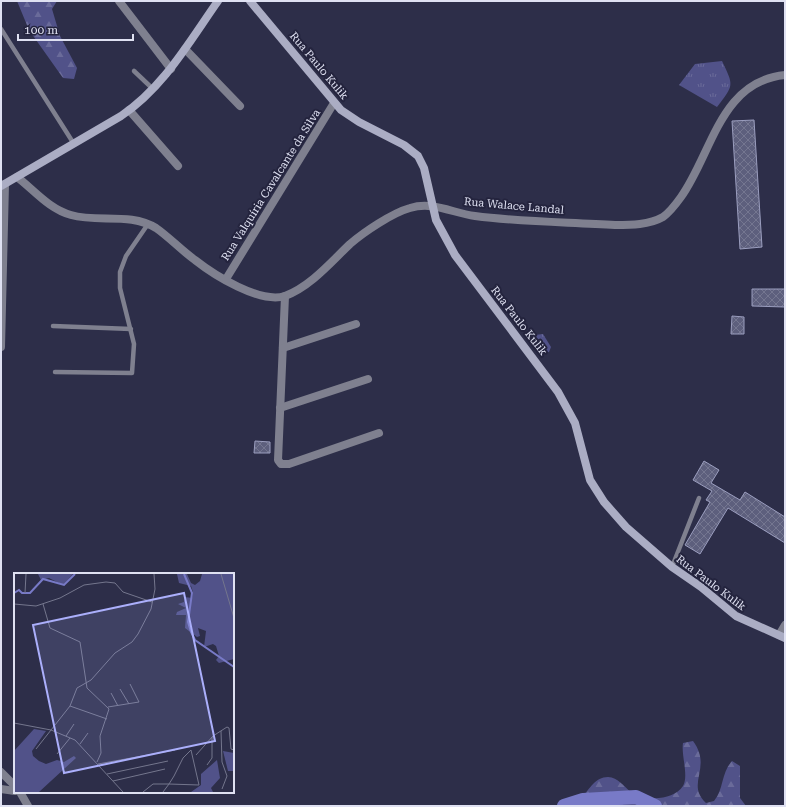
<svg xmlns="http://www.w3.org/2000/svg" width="786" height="807" viewBox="0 0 786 807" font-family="'Roboto Serif',serif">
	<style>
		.grass { fill: url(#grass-tufts) }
		.forest { fill: url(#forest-firs) }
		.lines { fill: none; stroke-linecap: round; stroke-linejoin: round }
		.river { stroke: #787ac7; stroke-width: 14 }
		.building { fill: url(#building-cross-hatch); stroke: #9b9ebf }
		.lane { stroke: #7f808f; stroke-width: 4.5 }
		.street { stroke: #7f808f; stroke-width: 8 }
		.secondary { stroke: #abadc4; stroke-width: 8 }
		.labels { text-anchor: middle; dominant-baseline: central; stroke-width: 4; stroke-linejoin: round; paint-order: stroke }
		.street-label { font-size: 11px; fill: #dfe1f2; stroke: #24243e }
		.inset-river { fill: none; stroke: #787ac7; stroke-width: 2 }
		.inset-road { fill: none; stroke: #74768d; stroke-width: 1 }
		.view { fill: #abaffb; fill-opacity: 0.15; stroke: #abaffb; stroke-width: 2 }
		.inset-edge { fill: none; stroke: #dfe1f2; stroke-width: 2 }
	</style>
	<defs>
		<pattern id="grass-tufts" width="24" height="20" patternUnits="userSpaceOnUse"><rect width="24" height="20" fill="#515289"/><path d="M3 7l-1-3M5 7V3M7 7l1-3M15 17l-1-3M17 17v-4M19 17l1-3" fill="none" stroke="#6a6b9a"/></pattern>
		<pattern id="forest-firs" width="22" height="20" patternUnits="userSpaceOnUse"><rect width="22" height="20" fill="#515289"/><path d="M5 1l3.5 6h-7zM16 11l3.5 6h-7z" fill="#6a6b9a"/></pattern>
		<pattern id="building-cross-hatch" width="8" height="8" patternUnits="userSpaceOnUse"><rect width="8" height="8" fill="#5d5f7d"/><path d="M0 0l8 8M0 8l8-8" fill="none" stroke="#747690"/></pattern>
	</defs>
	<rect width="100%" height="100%" fill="#2d2e49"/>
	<g class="grass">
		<path d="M722,61C734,86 734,85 717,107L679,85L695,64Z"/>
		<path d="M543,334L551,347L549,352L544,353L538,346L535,335Z"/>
	</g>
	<g class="forest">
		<path d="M17,1H57L52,9L60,36L77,68L74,79L63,78L29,30Z"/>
		<path d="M693,741C713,768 685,783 706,803L714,801C724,789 721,773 732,761L740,766V798L746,806H569C573,803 578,800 582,797C590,789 595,777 608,777C618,777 624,787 631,792C645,801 673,801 683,786C689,776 681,755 683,743Z"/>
	</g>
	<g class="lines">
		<path class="river" d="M564,806L583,800L636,797L655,806"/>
	</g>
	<g class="building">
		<path d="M754,120L762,247L740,249L732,121Z"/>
		<path d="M752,289H785V307L752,306Z"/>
		<path d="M732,316L744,317V334H731Z"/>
		<path d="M255,441L270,442V453H254Z"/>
		<path d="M704,461L719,470L711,483L740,500L745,492L785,517V543L728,508L700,554L685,545L710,502L706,500L712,491L693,480Z"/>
	</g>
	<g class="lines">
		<g class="lane">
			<path d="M1,29L74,144"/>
			<path d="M134,71L153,89"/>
			<path d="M53,326L131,329"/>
			<path d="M55,372L132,373L134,344L120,288V272L126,256L148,224"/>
			<path d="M672,567L699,498"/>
		</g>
		<g class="street">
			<path d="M119,1L171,69"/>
			<path d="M185,49L240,106"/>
			<path d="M129,110L178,166"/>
			<path d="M17,177C34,190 49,209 71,215C98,223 130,212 156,228C169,237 181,250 195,260C214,275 260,304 285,296C311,286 331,262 350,244C364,232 392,213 410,208C433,201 452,213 475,216C521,222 569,222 615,225C631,225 649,225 663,217C670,212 676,204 681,197C712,154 720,81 785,75"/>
			<path d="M226,279L334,103"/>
			<path d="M285,296L278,460L281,464H289L379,433"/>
			<path d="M1,347L5,184"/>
			<path d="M283,348L356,324"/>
			<path d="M280,408L368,379"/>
			<path d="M779,635L785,625"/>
			<path d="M1,772L15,786"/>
			<path d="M1,789L15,791"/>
			<path d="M20,792L28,806"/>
		</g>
		<g class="secondary">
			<path d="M250,1L341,110L359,122L404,145L418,156L424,168L436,220L455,255L558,392L575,423L590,480L604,502L626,527L672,567L701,587L736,616L785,638"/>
			<path d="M1,186L121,116C164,87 189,42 218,1"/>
		</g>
	</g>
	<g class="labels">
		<g class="street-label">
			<text transform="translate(319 66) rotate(50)">Rua Paulo Kulik</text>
			<text transform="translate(271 185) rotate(-58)">Rua Valquíria Cavalcante da Silva</text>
			<text transform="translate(514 206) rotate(5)">Rua Walace Landal</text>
			<text transform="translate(519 321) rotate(52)">Rua Paulo Kulik</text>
			<text transform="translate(711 583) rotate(37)">Rua Paulo Kulik</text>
		</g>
	</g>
	<g transform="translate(14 573)">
		<rect width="220" height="220" fill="#2d2e49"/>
		<path d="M24,1H59L49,12L35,5L27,7ZM163,1H173L177,10L181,12L186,8L188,1H220V86L205,90L202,87L205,83L202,73L199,71L190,74L192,58L184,55L186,63L183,64L171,55L172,42H162L163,39L172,35L164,31L170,29L171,24L178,25L179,19L177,13L165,10ZM20,156L32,158L18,178L19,183L25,188L32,191L43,187L50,189L60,183L62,185L25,219H0V178ZM209,178L220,180V198H214ZM203,187L206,205L197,215L199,219H177L187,212V201Z" fill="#515289"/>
		<path class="inset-river" d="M170,1L178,20L174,49L177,59L181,67L220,94M0,20L5,17L8,20H16L29,6L50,12L61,1"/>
		<path class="inset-road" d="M207,1L220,45M11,20L12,1M0,31L22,33L46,25L70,12L92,9L101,10L109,19L138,29M29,31L36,55L66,69L73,115L95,136L86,163L87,180L83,189M106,116L115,131M97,120L104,133M56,133L93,146M94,134L125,129L116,111M0,150L37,157L61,167L109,219M207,158L208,189L213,203L208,216M52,163L60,151M66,171L74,160M22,176L56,133L63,115L77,107L101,80L118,69L124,61L137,36L141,16L140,1M43,181L56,165M182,182L199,163L213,154L215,155L217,176L220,177M84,191L161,177M193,192L198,185V164M93,201L154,188M99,208L151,196M129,219L139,211H155L185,212L177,177L169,185L160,203L155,211L149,219"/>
		<path class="view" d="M170,20L201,168L50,200L19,52Z"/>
		<rect width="220" height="220" class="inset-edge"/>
	</g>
	<rect width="786" height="807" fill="none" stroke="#dfe1f2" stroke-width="4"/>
	<path d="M18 34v6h115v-6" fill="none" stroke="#dfe1f2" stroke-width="2"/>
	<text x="24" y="34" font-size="12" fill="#dfe1f2" stroke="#24243e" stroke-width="3" paint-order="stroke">100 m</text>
</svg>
